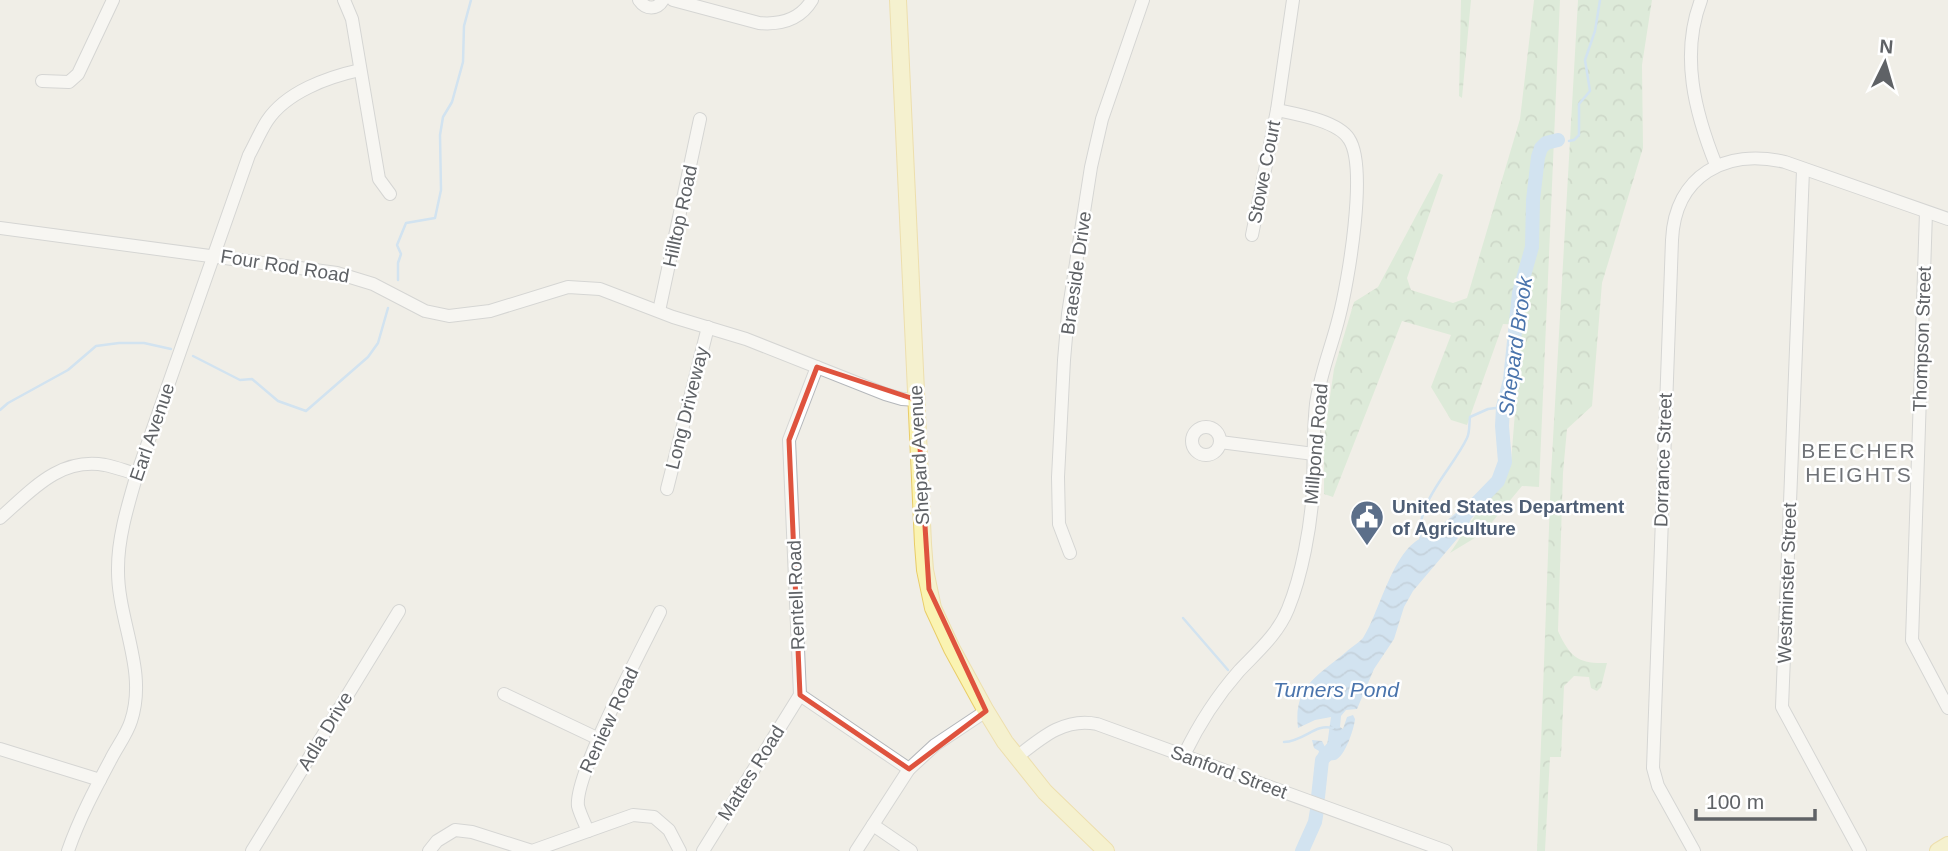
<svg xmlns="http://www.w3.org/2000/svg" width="1948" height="851" viewBox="0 0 1948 851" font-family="Arial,sans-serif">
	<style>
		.forest { fill: url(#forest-crowns) }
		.water { fill: url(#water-waves) }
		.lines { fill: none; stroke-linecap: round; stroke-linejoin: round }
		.stream { stroke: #add4fa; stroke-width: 2.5 }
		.river { stroke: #add4fa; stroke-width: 14 }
		.minor-casing { stroke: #b4b7bb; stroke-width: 14 }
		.major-casing { stroke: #e9cc67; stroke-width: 18 }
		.minor { stroke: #fff; stroke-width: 12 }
		.major { stroke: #faf3b2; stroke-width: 16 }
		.marked { fill: none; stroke: #df533e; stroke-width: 5; stroke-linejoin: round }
		.labels { text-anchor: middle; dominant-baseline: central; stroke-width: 5; stroke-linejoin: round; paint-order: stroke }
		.street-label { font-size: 19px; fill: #5f6266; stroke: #fff }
		.service-label { font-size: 19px; font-weight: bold; fill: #4e5e75; stroke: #fff; text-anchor: start }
		.water-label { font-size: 21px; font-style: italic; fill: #4a74ac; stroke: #fff }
		.neighbourhood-label { font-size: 21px; letter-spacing: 2px; fill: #707378; stroke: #fff }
	</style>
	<defs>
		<pattern id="forest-crowns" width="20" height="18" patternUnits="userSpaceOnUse" patternTransform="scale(1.75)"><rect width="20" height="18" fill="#c6e5c7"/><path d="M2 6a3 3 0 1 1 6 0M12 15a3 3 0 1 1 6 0" fill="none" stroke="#a4bda5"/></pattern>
		<pattern id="water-waves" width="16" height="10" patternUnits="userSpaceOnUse" patternTransform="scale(1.75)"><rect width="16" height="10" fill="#add4fa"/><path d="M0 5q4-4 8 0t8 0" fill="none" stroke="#90afce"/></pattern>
	</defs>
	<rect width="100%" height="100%" fill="#f0eee7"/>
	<g class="forest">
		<path d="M1461,0H1471L1462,98L1459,96Z"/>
		<path d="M1534,0H1560L1539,487L1522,486L1483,533L1450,553L1511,462L1522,325L1503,324L1467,425L1451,420L1431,387L1451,335L1402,321L1333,497L1324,494V438L1334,369L1354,302L1378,287L1439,173L1443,175L1407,278L1411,290L1453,303L1467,298L1520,119Z"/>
		<path d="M1578,0H1652L1642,65L1643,148L1602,283L1592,406L1567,429L1563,473L1558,631C1570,657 1578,664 1607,663L1601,687L1597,691L1591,688L1589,677L1574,676L1564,686L1561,757H1550L1545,851H1537L1551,474Z"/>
	</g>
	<path class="water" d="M1477,504L1468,526L1413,591L1404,607L1394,639L1374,669L1357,709L1346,710L1341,716L1340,727L1343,729L1347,717L1353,715L1355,719C1354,729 1345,757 1335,760C1331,761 1323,760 1317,760L1319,751L1314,748L1312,740L1322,741L1325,747L1327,746L1331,717L1315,720L1298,728C1293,686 1318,676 1346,652C1351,647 1359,643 1363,638C1380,613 1394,542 1428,536L1456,513Z"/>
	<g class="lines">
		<g class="stream">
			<path d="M1569,141L1574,140L1579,135V104L1590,91L1585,60L1595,31L1600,0"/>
			<path d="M398,280V263L401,254L397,245L406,223L435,218L441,190L440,135L443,117L452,102L463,62L464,26L471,0"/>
			<path d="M193,356L240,380L252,379L278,401L306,411L368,357L378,343L388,308"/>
			<path d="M0,410L8,403L68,370L96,346L119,343H144L171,349"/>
			<path d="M1421,541C1414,503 1452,470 1467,438C1470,432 1469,424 1470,417L1488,409L1503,407"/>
			<path d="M1183,618L1228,670"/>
			<path d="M1284,742C1305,741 1315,723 1333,728"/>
		</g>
		<g class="river">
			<path d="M1463,517L1498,481L1505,462L1502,426L1503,407L1510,380L1519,293L1532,247L1533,200L1538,157L1541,148L1546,143L1558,140"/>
			<path d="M1318,797L1322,760L1334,746"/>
			<path d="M1302,851L1315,822L1317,810"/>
		</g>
		<g class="minor-casing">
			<g id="minor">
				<path d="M344,0L352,19L379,179L390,194"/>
				<path d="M639,0C646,10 657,10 663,0"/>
				<path d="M673,0L759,23C781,25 800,20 812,0"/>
				<path d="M1701,0C1680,55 1695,113 1716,165"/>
				<path d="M42,81L69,82L78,74L113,0"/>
				<path d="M1803,170L1782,707L1860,851"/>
				<path d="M1926,212L1912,640L1948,708"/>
				<path d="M0,228L337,273L373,284L425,311L449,316L490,311L568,287L600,289L673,317L746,339L885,394L902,399L917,400"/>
				<path d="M1252,235L1277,110L1293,0"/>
				<path d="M659,311L700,119"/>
				<path d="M817,367L789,440L800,695L909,769"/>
				<circle cx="1206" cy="441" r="14"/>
				<path d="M1220,442L1314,454"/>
				<path d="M667,489L708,327"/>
				<path d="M0,518C31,491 59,457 105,465C115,467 126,471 137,474"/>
				<path d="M1070,553L1059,524L1058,477L1064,360L1068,314L1091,167L1102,119L1143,0"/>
				<path d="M504,694L599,739"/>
				<path d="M0,749L100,780"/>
				<path d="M1184,755C1198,726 1217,696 1239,671C1257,652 1278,634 1288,609C1302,575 1311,526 1313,489C1314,461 1313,432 1316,404C1320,374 1332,346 1339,317C1348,283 1368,167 1349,139C1338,121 1296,114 1277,110"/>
				<path d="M1017,757C1041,738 1065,717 1097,724L1446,851"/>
				<path d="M873,825L911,851"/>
				<path d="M588,831C585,824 580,814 578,806C574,775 643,647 660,612"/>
				<path d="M68,851C79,819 95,789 111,759C117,747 127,734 131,721C148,670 117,620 118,568C118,537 128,505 137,474L249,155C255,144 260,132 267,121C286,92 328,77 360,70"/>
				<path d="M252,851L399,611"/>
				<path d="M429,851L437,841L455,830L472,832L532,851L633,815L654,817L669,830L680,851"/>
				<path d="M703,851L800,695"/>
				<path d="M856,851L909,769L935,745L986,711"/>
				<path d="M1694,851L1658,786L1653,768L1672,240C1675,175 1726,148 1785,162L1948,219"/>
			</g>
		</g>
		<g class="major-casing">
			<g id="major">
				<path d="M898,0L923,544L925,570L933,608L952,649L986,711L1005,742L1045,792L1106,851"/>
				<path d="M1938,851L1948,845"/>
			</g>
		</g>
		<use href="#minor" class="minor"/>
		<use href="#major" class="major"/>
	</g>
	<path d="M0 0H1948V851H0ZM817,367L917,400L929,589L986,711L909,769L800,695L789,440Z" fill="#f0eee7" fill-opacity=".55" fill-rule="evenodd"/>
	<path class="marked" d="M817,367L917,400L929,589L986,711L909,769L800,695L789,440Z"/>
	<defs>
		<g id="civic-pin" transform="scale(1.75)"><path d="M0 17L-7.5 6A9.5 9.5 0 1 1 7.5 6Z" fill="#5c6f8a" stroke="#fff"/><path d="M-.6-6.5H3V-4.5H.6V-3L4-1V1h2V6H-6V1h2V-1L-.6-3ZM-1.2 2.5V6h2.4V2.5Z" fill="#fff"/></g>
	</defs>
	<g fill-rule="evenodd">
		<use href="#civic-pin" x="1367" y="517"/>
	</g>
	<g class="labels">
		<g class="street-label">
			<text transform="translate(1264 172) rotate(-79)">Stowe Court</text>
			<text transform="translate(680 216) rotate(-78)">Hilltop Road</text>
			<text transform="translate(285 266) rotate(9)">Four Rod Road</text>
			<text transform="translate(1076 273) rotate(-82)">Braeside Drive</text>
			<text transform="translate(1922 339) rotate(-88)">Thompson Street</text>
			<text transform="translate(687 408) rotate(-76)">Long Driveway</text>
			<text transform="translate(152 432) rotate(-71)">Earl Avenue</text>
			<text transform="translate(1316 444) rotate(-85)">Millpond Road</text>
			<text transform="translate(919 455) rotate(-93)">Shepard Avenue</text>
			<text transform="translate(1663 460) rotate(-88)">Dorrance Street</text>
			<text transform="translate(1787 583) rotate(-88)">Westminster Street</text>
			<text transform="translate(796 595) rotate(-92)">Rentell Road</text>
			<text transform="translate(609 720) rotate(-65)">Reniew Road</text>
			<text transform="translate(325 731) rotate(-59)">Adla Drive</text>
			<text transform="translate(1229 772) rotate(20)">Sanford Street</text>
			<text transform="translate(751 773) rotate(-58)">Mattes Road</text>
		</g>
		<g class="service-label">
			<text x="1392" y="506">United States Department<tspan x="1392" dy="22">of Agriculture</tspan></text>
		</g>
		<g class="water-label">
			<text transform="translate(1515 346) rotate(-82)">Shepard Brook</text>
			<text x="1336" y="689">Turners Pond</text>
		</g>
		<g class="neighbourhood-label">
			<text x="1859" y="450">BEECHER<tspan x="1859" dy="24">HEIGHTS</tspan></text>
		</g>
	</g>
	<g transform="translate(1885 63) rotate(5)" stroke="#ffffff" stroke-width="5" paint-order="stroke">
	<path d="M0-5L12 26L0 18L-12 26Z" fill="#5f6266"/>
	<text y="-10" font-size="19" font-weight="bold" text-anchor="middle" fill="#5f6266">N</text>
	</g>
	<path d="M1696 809v10h119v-10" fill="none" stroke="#5f6266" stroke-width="3.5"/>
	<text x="1706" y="809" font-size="21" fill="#5f6266" stroke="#ffffff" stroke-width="5" paint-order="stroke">100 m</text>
</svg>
